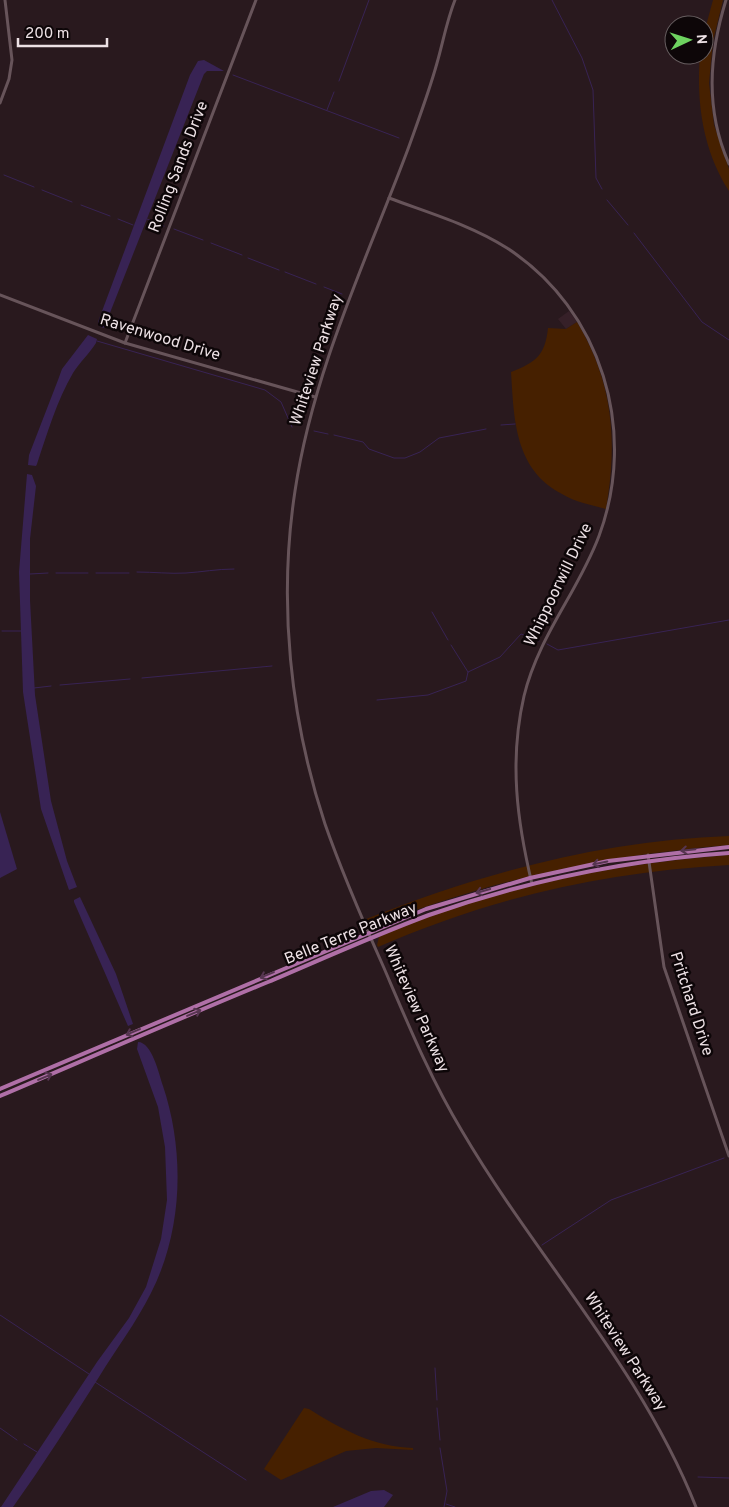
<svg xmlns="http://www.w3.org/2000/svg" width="729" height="1507" viewBox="0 0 729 1507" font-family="Overpass,sans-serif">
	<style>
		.built { fill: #362028 }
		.green { fill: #462000 }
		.water { fill: #382354 }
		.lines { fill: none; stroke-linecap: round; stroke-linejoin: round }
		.stream { stroke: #382354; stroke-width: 1 }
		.minor { stroke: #67545a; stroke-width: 3 }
		.major { stroke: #af6fa7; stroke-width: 4 }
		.oneway { stroke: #563550 }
		.labels { text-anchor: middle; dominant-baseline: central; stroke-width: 5; stroke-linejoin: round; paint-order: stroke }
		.street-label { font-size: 16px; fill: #ede1e5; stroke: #0d0608 }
	</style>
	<rect width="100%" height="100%" fill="#29191e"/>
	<path class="built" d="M569,311L577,322L566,329L558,319Z"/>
	<g class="green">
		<path d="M713,0H723L713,41L709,83L714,125L729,169V191C703,151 696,102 700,55H704V33Z"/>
		<path d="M577,322C613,382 618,441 606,509C591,505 575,502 562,494C514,469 514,418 511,372C536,362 545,356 548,328L566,329Z"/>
		<path d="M729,836V845C608,855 486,880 375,926L369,924L366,919C481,873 605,840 729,836Z"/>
		<path d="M729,855V865C604,872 493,897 378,947L377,945L379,937C403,924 431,916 457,907C545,878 636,862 729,855Z"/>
		<path d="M304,1408L309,1409C341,1429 374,1447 413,1448V1450L376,1448L346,1451L281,1480L264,1469Z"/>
	</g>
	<g class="water">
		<path d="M204,60L224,71H207L204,74L104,328L99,326L98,322L190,75L198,61Z"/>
		<path d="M88,335L97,339L96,343C89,354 80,362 73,373C57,400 47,434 37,464L36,466L28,465L29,455L58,380L62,369Z"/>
		<path d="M27,474L32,475L36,486L30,539V600L35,695L51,801L67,861L77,887L69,890L41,809L23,692L19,572Z"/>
		<path d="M0,812L17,869L0,878Z"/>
		<path d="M80,897L116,974L133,1024L128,1026L74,902V900Z"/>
		<path d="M138,1042C152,1042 159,1074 163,1086C185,1152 183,1230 151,1293C136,1323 116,1349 99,1377C71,1421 43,1465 13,1507H1L97,1362L129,1318L146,1287L161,1239L167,1200L165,1147L158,1107L137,1049Z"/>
		<path d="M384,1490L393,1495L384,1507H333L371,1491Z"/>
	</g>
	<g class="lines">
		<g class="stream">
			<path d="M552,0L582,58L593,90L596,178L602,189"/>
			<path d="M233,75L399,138"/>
			<path d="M339,81L369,0"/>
			<path d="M327,110L334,92"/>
			<path d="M4,175L34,187"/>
			<path d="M42,190L72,202"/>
			<path d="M607,200L628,225"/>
			<path d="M81,205L110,216"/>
			<path d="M118,219L133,225"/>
			<path d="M147,219L164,226"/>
			<path d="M174,229L203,240"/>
			<path d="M634,233L702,322L729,340"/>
			<path d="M211,243L242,255"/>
			<path d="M248,258L279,270"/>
			<path d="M285,272L316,284"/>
			<path d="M324,287L342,294"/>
			<path d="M97,341L265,390L281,402L292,427"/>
			<path d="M501,425L515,424"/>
			<path d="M314,431L328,434"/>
			<path d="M334,435L363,442L369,449L394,458H405L420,452L439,438L486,429"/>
			<path d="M137,572C154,572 170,574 186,573C202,572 217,569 234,569"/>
			<path d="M56,573H88"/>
			<path d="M96,573H129"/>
			<path d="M30,574L48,573"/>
			<path d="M432,612L448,640"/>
			<path d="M2,631H22"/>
			<path d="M547,644L558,650L729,620"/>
			<path d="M451,645L468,672"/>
			<path d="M142,678L272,666"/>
			<path d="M60,685L130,679"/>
			<path d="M34,688L51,686"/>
			<path d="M377,700L428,695L466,681L468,672L500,657L521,634L539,641"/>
			<path d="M542,1245L611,1200L724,1158"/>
			<path d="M0,1315L89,1374"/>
			<path d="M435,1368L437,1400"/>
			<path d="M95,1382L246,1480"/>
			<path d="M437,1408L440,1440"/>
			<path d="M0,1428L17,1440"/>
			<path d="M24,1444L37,1452"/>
			<path d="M440,1448L447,1491L444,1507"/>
			<path d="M698,1477L729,1478"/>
			<path d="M446,1504L455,1507"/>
		</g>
		<g class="minor">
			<path d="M455,0C447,20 443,42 437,63C429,92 418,121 408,149C366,261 313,371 295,491C278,602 290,718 325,824C342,873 363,921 384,968C408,1024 431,1080 462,1131C537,1259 641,1368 696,1507"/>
			<path d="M726,0C709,55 705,110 729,164"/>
			<path d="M0,103L9,79L12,60L5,0"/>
			<path d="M389,198C429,213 471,225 507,248C602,310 638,431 599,536C578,592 539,635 524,696C509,761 517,821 532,884"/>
			<path d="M0,295L125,343L315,397"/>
			<path d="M125,343L256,0"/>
			<path d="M648,855L664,967L729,1156"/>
		</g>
		<g class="major">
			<path d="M0,1089L426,909L530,878L608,861L729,847"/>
			<path d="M0,1096C89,1058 178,1019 268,982C322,959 375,935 429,915C526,881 627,860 729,853"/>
		</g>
	</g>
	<defs><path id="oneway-shaft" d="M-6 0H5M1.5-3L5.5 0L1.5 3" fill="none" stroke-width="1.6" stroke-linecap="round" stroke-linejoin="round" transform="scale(1.25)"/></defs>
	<g class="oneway">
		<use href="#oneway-shaft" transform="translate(688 850) rotate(174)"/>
		<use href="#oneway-shaft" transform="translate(600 863) rotate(168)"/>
		<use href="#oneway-shaft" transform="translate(483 891) rotate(164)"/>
		<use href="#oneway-shaft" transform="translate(267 975) rotate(157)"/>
		<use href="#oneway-shaft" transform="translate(194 1013) rotate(-23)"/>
		<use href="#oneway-shaft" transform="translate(133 1032) rotate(157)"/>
		<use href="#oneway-shaft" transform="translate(45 1077) rotate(-23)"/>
	</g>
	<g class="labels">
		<g class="street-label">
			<text transform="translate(179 167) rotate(-69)">Rolling Sands Drive</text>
			<text transform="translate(160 338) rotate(17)">Ravenwood Drive</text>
			<text transform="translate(317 360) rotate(-72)">Whiteview Parkway</text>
			<text transform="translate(559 585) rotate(-64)">Whippoorwill Drive</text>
			<text transform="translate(351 934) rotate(-22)">Belle Terre Parkway</text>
			<text transform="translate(691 1004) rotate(72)">Pritchard Drive</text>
			<text transform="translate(416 1009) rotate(66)">Whiteview Parkway</text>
			<text transform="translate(625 1352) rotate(57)">Whiteview Parkway</text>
		</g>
	</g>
	<g transform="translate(689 40) rotate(86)"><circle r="24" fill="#0d0608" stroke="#675e60"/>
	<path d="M0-4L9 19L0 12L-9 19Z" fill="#6ed360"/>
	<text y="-8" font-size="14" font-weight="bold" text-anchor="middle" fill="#ede1e5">N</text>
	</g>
	<path d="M18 38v8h89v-8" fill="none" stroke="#ede1e5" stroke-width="2.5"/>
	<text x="25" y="38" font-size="15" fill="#ede1e5" stroke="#0d0608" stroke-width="4" paint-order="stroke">200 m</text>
</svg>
